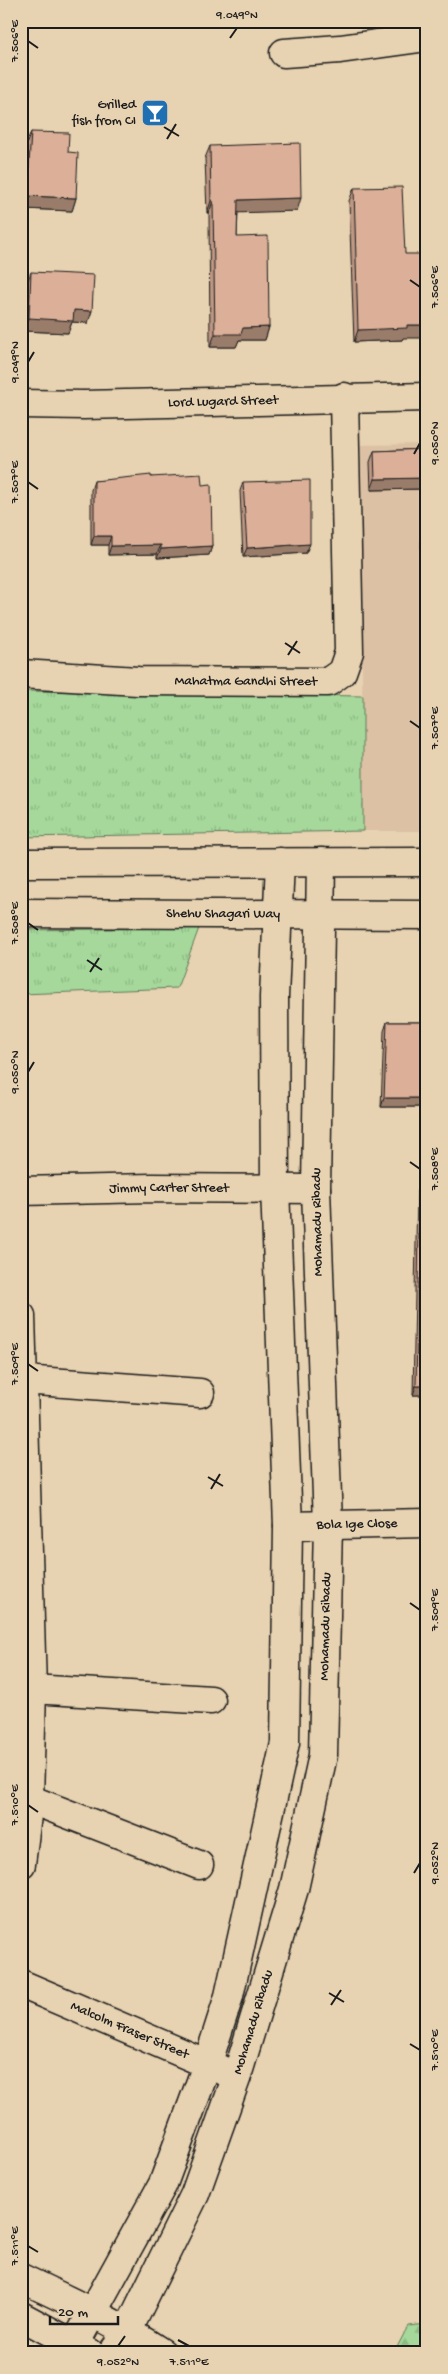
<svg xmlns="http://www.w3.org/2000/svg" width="448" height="2374" viewBox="0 0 448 2374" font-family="'Gochi Hand',sans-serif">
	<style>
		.built { fill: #dcc1a4 }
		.grass { fill: url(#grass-tufts); stroke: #607a5b }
		.forest { fill: url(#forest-firs); stroke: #607a5b }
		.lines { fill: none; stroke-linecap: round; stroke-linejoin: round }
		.minor-casing { stroke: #1c1c1c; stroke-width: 31 }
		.major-casing { stroke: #1c1c1c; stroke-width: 31 }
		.minor { stroke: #e7d2b1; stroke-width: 28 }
		.major { stroke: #e7d2b1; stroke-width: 28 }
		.wall { fill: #bd9783; stroke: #1c1c1c }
		.shaded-wall { fill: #9a7b6a; stroke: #1c1c1c }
		.building { fill: #dcb098; stroke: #1c1c1c }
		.ticks { fill: none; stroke: #1c1c1c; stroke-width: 2 }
		.labels { text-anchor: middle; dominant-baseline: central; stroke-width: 5; stroke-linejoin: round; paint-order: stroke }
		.poi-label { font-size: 14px; fill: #1c1c1c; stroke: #e7d2b1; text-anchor: end }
		.street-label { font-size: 14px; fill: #1c1c1c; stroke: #e7d2b1 }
		.neatline { fill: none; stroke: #1c1c1c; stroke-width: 2 }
		.ticks-label { font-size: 12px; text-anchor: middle; fill: #1c1c1c }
	</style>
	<defs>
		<pattern id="grass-tufts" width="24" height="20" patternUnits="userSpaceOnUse" patternTransform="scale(1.25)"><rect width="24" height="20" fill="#a5d89a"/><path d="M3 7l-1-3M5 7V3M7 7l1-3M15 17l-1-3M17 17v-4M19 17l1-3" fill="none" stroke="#8db984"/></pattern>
		<pattern id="forest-firs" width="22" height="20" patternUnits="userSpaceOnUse" patternTransform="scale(1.25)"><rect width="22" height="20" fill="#a5d89a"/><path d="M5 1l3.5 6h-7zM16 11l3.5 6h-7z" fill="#8db984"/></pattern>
	</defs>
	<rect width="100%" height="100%" fill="#e7d2b1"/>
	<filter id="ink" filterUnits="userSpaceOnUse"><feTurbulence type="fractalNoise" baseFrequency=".02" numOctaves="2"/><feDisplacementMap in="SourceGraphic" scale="10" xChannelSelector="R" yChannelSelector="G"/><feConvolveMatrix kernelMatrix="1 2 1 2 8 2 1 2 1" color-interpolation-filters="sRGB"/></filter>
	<g filter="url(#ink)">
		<path class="built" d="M427,444V831H363L361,445Z"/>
		<g class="grass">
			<path d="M21,691L363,696V831L21,837Z"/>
			<path d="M199,928L177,988L21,994V930Z"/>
		</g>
		<path class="forest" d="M427,2324V2353H394L408,2326Z"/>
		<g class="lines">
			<g class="minor-casing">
				<g id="minor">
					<path d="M284,53L340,49L427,37"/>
					<path id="s1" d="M21,404L84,405L427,397"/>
					<path id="s2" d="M21,674L138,681L328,682L342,672L349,652L344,397"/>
					<path id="s3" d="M21,1191L151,1188L316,1189"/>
					<path d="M21,1316L32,1689L29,1799L21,1864"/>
					<path d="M23,1380L200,1393"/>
					<path id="s4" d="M288,1526L427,1523"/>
					<path d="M32,1689L211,1700"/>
					<path d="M29,1799L199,1865"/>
					<path id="s5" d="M21,1984L224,2071"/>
					<path d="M75,2344L163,2184L207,2065L229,1996L285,1743L288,1526L275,1188L274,997L280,862"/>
					<path id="s6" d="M112,2353L128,2330L195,2194L237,2076L294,1889L323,1755L328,1524L316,1189L321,862"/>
				</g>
			</g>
			<g class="major-casing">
				<g id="major">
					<path d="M21,863L427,862"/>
					<path id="s7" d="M21,913L427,915"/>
					<path d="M21,2278C70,2301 117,2323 162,2353"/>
					<path d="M21,2316L90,2353"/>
				</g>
			</g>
			<use href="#minor" class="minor"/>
			<use href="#major" class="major"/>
		</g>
		<g class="wall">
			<path d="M31,132L68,152L76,198L72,211L23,209L26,145Z"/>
			<path d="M210,146L297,211L238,212L237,237L269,327L265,340H239L236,347H210L209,213H207L205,158Z"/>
			<path d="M354,188L405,254L403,338L402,340L354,342L349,201Z"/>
			<path d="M31,272L88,323L72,322L68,333L24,331L26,285Z"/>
			<path d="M427,449V565L421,564L422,489L371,490L370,462L374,451Z"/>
			<path d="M151,477L202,485L212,546L209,555L157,558V554L108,555V545H91V490L94,481Z"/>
			<path d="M243,482L306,553L243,557L240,491Z"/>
			<path d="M387,1022H427V1107H381L384,1031Z"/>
			<path d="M420,1182L427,1395H413L417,1191Z"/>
		</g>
		<g class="shaded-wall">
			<path d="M27,196L76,198L72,211L23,209Z"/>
			<path d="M301,198L297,211L233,213L238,200Z"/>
			<path d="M211,201H213L209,213H207Z"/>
			<path d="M74,310L92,311L88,323L72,322L68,333L24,331L29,318Z"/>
			<path d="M407,325H427V338H403L402,340L354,342L358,330Z"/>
			<path d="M269,327L265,340H239L236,347H210L215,334L243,328Z"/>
			<path d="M426,478L422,489L371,490L375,479Z"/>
			<path d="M94,536H111L108,545H91Z"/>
			<path d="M310,544L306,553L243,557L247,548Z"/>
			<path d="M161,545L157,554L108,555L111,546Z"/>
			<path d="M212,546L209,555L157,558L161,549Z"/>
			<path d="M425,554H427V565L421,564Z"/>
			<path d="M384,1098H427V1107H381Z"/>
			<path d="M416,1386H427V1395H413Z"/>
		</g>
		<g class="building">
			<path d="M31,132L69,133L68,152L78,153L76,198L27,196Z"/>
			<path d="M300,143L301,198L238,200L237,237L268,236L269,327L243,328L241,334H215L213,201H211L210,146Z"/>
			<path d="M402,187L405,254H427V325H407V328L358,330L354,188Z"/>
			<path d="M31,272L94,275L92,311L74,310L73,321L29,318Z"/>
			<path d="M427,449V554H425L426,478L375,479L374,451Z"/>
			<path d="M201,474L202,485L211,484L212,546L161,549V545L111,546V536H94V481L151,475V477Z"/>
			<path d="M310,480V544L247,548L243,482Z"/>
			<path d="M387,1022H427V1098H384Z"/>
			<path d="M420,1182H427V1386H416Z"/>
		</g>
	</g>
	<path class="ticks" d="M230,38L237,28M28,41L38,48M164,127L179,136M167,139L176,124M410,280L420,287M28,362L34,352M414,454L420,443M28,482L38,489M285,643L300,653M288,655L297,641M410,721L420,728M28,923L38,930M87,960L102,970M90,972L99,958M28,1072L34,1062M410,1162L420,1169M28,1364L38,1371M208,1477L223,1486M211,1489L220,1474M410,1603L420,1610M28,1805L38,1812M414,1873L420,1863M329,1993L344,2002M331,2005L341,1990M410,2044L420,2050M28,2246L38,2252M178,2340L189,2346M118,2346L125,2336"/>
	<defs>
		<g id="bar-square" transform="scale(1.4375)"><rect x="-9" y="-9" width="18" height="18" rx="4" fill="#1f6fb2" stroke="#e7d2b1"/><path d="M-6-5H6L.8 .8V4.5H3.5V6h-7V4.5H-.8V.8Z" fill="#fff"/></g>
	</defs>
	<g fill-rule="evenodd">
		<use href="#bar-square" x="155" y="113"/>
	</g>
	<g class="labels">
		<g class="poi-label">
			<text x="136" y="105">Grilled<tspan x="136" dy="16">fish from CI</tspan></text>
		</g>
		<g class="street-label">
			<text stroke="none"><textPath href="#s1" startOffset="202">Lord Lugard Street</textPath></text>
			<text stroke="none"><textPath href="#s2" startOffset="225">Mahatma Gandhi Street</textPath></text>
			<text stroke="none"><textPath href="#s7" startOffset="202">Shehu Shagari Way</textPath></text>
			<text stroke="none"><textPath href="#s3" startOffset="148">Jimmy Carter Street</textPath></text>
			<text transform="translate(318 1222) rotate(-91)">Mohamadu Ribadu</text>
			<text stroke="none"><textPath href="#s4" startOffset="69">Bola Ige Close</textPath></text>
			<text stroke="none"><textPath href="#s6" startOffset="766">Mohamadu Ribadu</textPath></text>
			<text stroke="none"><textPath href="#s6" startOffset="361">Mohamadu Ribadu</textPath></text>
			<text stroke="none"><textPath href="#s5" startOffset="118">Malcolm Fraser Street</textPath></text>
		</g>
	</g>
	<rect width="448" height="2374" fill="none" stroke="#e7d2b1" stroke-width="55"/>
	<path d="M50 2316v8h68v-8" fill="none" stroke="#1c1c1c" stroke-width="2.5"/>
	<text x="58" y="2316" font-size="15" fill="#1c1c1c" stroke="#e7d2b1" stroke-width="4" paint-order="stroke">20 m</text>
	<rect x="28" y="28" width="392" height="2318" class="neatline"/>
	<g class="ticks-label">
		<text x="237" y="18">9.049°N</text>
		<text transform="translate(14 41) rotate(-90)" y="4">7.506°E</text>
		<text transform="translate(434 287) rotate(-90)" y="4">7.506°E</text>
		<text transform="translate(14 362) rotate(-90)" y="4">9.049°N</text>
		<text transform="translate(434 443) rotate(-90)" y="4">9.050°N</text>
		<text transform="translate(14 482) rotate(-90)" y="4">7.507°E</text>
		<text transform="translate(434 728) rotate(-90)" y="4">7.507°E</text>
		<text transform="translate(14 923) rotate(-90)" y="4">7.508°E</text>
		<text transform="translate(14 1072) rotate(-90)" y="4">9.050°N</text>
		<text transform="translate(434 1169) rotate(-90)" y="4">7.508°E</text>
		<text transform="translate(14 1364) rotate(-90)" y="4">7.509°E</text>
		<text transform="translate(434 1610) rotate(-90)" y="4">7.509°E</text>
		<text transform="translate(14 1805) rotate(-90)" y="4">7.510°E</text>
		<text transform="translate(434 1863) rotate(-90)" y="4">9.052°N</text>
		<text transform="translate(434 2050) rotate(-90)" y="4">7.510°E</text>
		<text transform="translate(14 2246) rotate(-90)" y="4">7.511°E</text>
		<text x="118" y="2365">9.052°N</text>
		<text x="189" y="2365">7.511°E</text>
	</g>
</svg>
